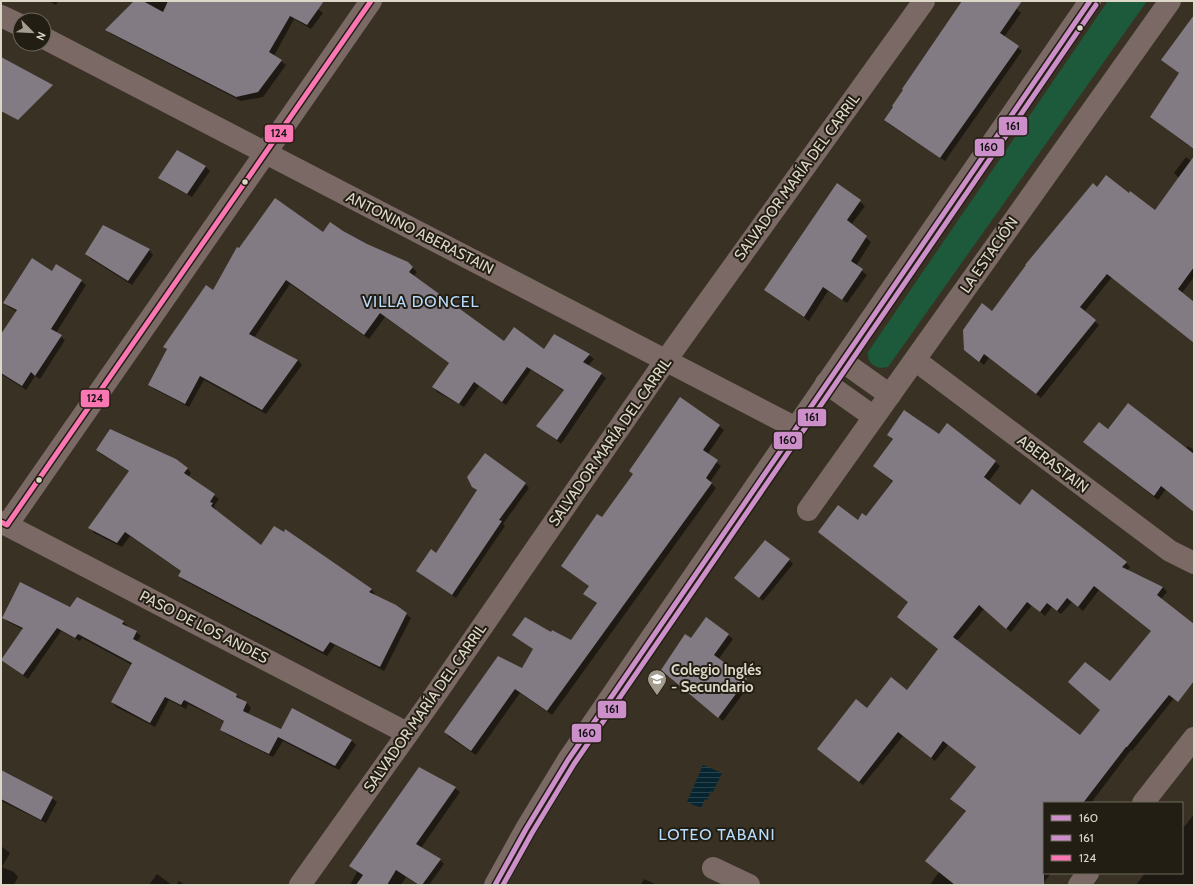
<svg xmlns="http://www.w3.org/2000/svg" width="1195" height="886" viewBox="0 0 1195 886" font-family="Cabin,sans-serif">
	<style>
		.green { fill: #1d5a3b }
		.water { fill: url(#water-rules) }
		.shadow { fill: #0007; fill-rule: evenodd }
		.building { fill: #827b84; fill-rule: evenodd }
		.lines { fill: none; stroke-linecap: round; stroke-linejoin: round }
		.minor { stroke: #7b6965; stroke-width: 22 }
		.tertiary { stroke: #7b6965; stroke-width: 22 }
		.bus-1-casing { stroke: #231e13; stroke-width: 8 }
		.bus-2-casing { stroke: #231e13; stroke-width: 8 }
		.bus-3-casing { stroke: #231e13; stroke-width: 8 }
		.bus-1 { stroke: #cc8fc9; stroke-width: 5 }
		.bus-2 { stroke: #cc8fc9; stroke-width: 5 }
		.bus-3 { stroke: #fb77b3; stroke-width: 5 }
		.bus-dot { fill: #ddd7c8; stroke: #231e13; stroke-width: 1.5 }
		.labels { text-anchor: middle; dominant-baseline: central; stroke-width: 4; stroke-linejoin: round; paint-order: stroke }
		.street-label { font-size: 15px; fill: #ddd7c8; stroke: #231e13 }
		.poi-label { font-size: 15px; font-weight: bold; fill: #ddd7c8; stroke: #231e13; text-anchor: start }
		.neighbourhood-label { font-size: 16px; letter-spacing: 1px; fill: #b8ddfe; stroke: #231e13 }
		.line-badge { stroke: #231e13; stroke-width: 1.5 }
		.pale-badge-label { font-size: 11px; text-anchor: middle; font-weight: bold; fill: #111 }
	</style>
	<defs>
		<pattern id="water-rules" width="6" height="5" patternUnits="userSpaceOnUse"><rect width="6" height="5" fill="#072431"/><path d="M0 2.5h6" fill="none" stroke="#2b434d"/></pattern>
	</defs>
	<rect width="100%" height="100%" fill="#393224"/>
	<path class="green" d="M1108,1H1147L888,367C877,370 867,364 868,352Z"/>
	<path class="water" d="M703,765L722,773L713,792L711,791L707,800L705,799L701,808L687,802Z"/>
	<g class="shadow">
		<path d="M48,1H58L56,5Z"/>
		<path d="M135,1H317L318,9L323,13L311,29L294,19L274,56L286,65L263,97L241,101L111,34L107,30Z"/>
		<path d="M963,1H1006L1016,8L1021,13L1004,37L1022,51L945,161L889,124L885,120Z"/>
		<path d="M1194,30V140L1189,146L1151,117L1180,74L1162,60Z"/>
		<path d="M177,151L206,167L210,171L192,197L164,182L160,178Z"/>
		<path d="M1186,157L1194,163V264L1192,266L1194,268V277L1182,293L1194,304V343L1112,277L1084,312L1099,325L1041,398L989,358L984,365L970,354L992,313L1097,188L1129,194L1155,211L1179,178L1174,173Z"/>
		<path d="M838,184L865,206L851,225L871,242L856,266L867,275L847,303L828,291L809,321L770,294L766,290Z"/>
		<path d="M343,232L367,245L408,263L417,272L413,277L504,343L544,350L589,355L594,359L588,366L601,374L606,378L561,444L538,426L564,391L531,370L506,405L479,386L464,407L437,392L433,387L450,364L385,317L369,339L290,284L254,338L298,360L302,365L266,414L204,380L189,407L154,389L150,384L167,350L165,347L213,292L323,233Z"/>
		<path d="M149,250L153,255L132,285L91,259L86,254Z"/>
		<path d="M53,272L81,281L86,285L56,333L65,340L40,379L35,376L26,390L1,374V335L17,312L9,307L4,303Z"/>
		<path d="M681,399L724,430L707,455L721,466L710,482L716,488L552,715L520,693L476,755L449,737L445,732L523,670L534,650L514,635L551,633L571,641L597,604L585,594L590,586L602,519L634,474Z"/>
		<path d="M947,424L1000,466L989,481L1020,506L1126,563L1130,567L1127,571L1163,587L1167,592L1161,599L1194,625V673L1132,751L1131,750L1091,803H1044V873H1051L1042,885H930L939,872L966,812L951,799L977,768L948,745L935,761L903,736L863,785L823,753L867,709L907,691L939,650L858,521L866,517L893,482L874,466L893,440L888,435L940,436ZM1099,590L1152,631L1110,682L1101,710L1080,736L957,641L984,609L1011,632L1032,605L1045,616L1052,607L1061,614L1072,602L1083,611Z"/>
		<path d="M1109,431L1185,449L1188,446L1194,450V507L1166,489L1158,500L1089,446Z"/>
		<path d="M97,450L187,468L191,473L188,477L219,499L214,506L216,509L215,511L261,546L371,589L375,594L374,596L406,614L411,618L384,671L335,645L327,656L183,580L179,576L182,572L130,536L122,547L94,533L90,528L130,472L101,454Z"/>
		<path d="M525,483L529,488L503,524L505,526L456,598L422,575L418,571L436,554L477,491L473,486Z"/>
		<path d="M789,560L793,564L763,601L740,582Z"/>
		<path d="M71,608L123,622L128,626L127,627L136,632L141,636L137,642L236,695L241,699L240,701L247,703L251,708L248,714L282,730L292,710L352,741L356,745L339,770L283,741L273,757L226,734L221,730L225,722L188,704L186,709L169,700L155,727L116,707L112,702L132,665L82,638L80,641L61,631L28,679L2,660L24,630L8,622L3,617Z"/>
		<path d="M706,618L733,639L718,660L750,684L723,721L667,674Z"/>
		<path d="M419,769L455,788L460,792L421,848L440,860L444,864L429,885H418L406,877L401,885H350L357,872L351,866Z"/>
		<path d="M1,776L52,798L57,802L46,823L1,801Z"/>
		<path d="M1194,814V885H1136L1145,873H1182V826L1183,825L1185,826Z"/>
		<path d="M1,846L10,853L2,867L14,872L18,877L14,885H1Z"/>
		<path d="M157,874L172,885H149Z"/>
		<path d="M644,879L657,885H641Z"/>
		<path d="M179,881L185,885H176Z"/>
	</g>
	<g class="building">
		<path d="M134,1H143L163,12L168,1H324L307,25L290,16L269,52L282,60L258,92L236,97L105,30Z"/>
		<path d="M962,1H1022L1000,33L1019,46L940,158L884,120L893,107L892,106L903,90L902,89Z"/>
		<path d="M1194,15V149L1150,117L1179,73L1161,60Z"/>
		<path d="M1,57L53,85L18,120L1,111Z"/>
		<path d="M177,150L206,166L187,194L158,178Z"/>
		<path d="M1194,156V267L1178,289L1194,302V343L1107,274L1080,307L1096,320L1036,394L984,354L979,362L964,350L963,330L982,303L992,311L1026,265H1025L1093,183L1097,187L1106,175L1129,193L1130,191L1155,210Z"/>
		<path d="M837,183L861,200L847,220L867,236L851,261L863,269L842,300L823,287L804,317L764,290Z"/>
		<path d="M275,198L323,232L330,222L343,231L367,244L408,262L413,267L409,272L504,341L514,327L544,349L554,334L590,354L583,362L602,373L557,440L536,426L564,390L527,367L502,402L474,382L459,404L432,387L449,363L380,313L364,335L286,280L249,334L298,360L262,410L200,376L185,404L148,385L167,349L163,347L206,285L213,290L237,247L239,248Z"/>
		<path d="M103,225L150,249L128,281L85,254Z"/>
		<path d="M32,258L52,271L56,264L82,280L51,329L62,335L35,376L31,372L22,386L1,373V334L17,310L3,303Z"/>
		<path d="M680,397L720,425L703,450L718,460L706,478L712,483L547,711L515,689L471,751L444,732L498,656L522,668L533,649L512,635L525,617L551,632L552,630L571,640L597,603L583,594L589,586L561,566L597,514L602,517L633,474L629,471Z"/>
		<path d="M1128,403L1194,454V512L1161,486L1154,496L1083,442L1099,422L1108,429Z"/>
		<path d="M904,410L939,434L947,423L996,461L984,477L1020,505L1032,489L1127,562L1122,567L1163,587L1157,595L1194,624V681L1178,702L1169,695L1127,747H1126L1083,803H1044V885H955L925,861L966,811L950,799L976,767L943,741L931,758L898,732L859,782L817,749L856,699L867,708L891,677L907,690L938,649L897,617L908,602L818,532L838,505L858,520L862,513L866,516L893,481L873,466L893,439L887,435ZM1094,586L1151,631L1110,681L1085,662L1068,682L1100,710L1080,735L953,637L979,605L1006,629L1027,602L1040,612L1047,603L1057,611L1067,598L1078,607Z"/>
		<path d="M110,429L176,459L188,468L184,473L215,494L210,502L213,503L211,506L261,545L274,526L284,532L285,529L372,589L369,592L396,605L407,613L380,667L330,642L323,652L178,576L181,571L125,532L117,543L88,528L129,471L96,450Z"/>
		<path d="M485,453L526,483L499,520L502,521L452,595L416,571L431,549L436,553L477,490L472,487L467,477Z"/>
		<path d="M765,540L790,559L759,598L734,578Z"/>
		<path d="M20,582L70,607L77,597L124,621L122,624L137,631L133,639L237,694L236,697L247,702L243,711L281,729L292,708L352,740L335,766L278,737L269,754L220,730L224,721L184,700L181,705L165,697L150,723L111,702L132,663L78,634L75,638L57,628L23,675L1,660L23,628L2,618Z"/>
		<path d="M706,617L729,634L714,655L747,679L718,718L661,670L685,634L691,638Z"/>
		<path d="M419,767L456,787L416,844L441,859L422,885H419L396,870L387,885H356L363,875L349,866Z"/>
		<path d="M1,770L53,797L41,820L1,799Z"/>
	</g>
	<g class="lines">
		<g class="minor">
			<path d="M1,16L20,25"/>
			<path d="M44,38L796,428"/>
			<path d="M915,360L1170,551L1194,563"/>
			<path d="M842,361L890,395"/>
			<path d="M826,383L874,417"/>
			<path d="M808,510L1170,1"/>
			<path d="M1,522L407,733"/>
			<path d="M7,525L371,1"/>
			<path d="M1143,803L1194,738"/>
			<path d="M713,868L749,885"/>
			<path d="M300,885L433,698L666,360L924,1"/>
			<path d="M1079,885L1088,873"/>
		</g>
		<path class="tertiary" d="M495,885L526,829L568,760L645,647L1090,1"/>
		<g class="bus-1-casing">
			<path id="bus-1" d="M495,885L526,829L568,760L1090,1"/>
		</g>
		<g class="bus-2-casing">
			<path id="bus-2" d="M503,885L532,833L574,764L1096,5"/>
		</g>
		<g class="bus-3-casing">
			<path id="bus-3" d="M1,522L7,525L371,1"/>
		</g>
		<use href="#bus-1" class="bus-1"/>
		<use href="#bus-2" class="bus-2"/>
		<use href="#bus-3" class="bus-3"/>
	</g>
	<defs>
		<g id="school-pin" transform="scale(1)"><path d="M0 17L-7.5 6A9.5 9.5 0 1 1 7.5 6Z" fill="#a49d8f" stroke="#231e13"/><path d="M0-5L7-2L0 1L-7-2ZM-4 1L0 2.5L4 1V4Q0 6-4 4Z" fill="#fff"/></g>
	</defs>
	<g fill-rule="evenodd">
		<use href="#school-pin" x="657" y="679"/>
	</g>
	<g class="bus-dot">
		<circle cx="1080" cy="28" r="3.5"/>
		<circle cx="245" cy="182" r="3.5"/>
		<circle cx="39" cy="480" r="3.5"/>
	</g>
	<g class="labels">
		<g class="street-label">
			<text transform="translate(797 177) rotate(-54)">SALVADOR MARÍA DEL CARRIL</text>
			<text transform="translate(420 233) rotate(27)">ANTONINO ABERASTAIN</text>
			<text transform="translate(989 255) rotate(-55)">LA ESTACIÓN</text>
			<text transform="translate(610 442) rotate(-55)">SALVADOR MARÍA DEL CARRIL</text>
			<text transform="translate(1053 464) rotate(37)">ABERASTAIN</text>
			<text transform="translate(204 627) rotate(27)">PASO DE LOS ANDES</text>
			<text transform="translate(425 708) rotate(-55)">SALVADOR MARÍA DEL CARRIL</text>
		</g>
		<g class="poi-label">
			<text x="671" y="670">Colegio Inglés<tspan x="671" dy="17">- Secundario</tspan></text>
		</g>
		<g class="neighbourhood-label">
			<text x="421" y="301">VILLA DONCEL</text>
			<text x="717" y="834">LOTEO TABANI</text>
		</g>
	</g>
	<g class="line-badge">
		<rect x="998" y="116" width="30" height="20" rx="4" fill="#cc8fc9"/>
		<rect x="264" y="124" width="30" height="19" rx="4" fill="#fb77b3"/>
		<rect x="974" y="138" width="31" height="19" rx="4" fill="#cc8fc9"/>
		<rect x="80" y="389" width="30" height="19" rx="4" fill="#fb77b3"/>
		<rect x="797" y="408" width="30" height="19" rx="4" fill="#cc8fc9"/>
		<rect x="773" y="431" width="30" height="19" rx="4" fill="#cc8fc9"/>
		<rect x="597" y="700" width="30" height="19" rx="4" fill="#cc8fc9"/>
		<rect x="571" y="723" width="31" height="20" rx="4" fill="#cc8fc9"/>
	</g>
	<g class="pale-badge-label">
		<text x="1013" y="130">161</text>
		<text x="279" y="137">124</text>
		<text x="989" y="151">160</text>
		<text x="95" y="402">124</text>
		<text x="812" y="421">161</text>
		<text x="788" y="444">160</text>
		<text x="612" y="713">161</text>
		<text x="587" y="737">160</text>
	</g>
	<rect width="1195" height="886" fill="none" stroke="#ddd7c8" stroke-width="4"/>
	<rect x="1043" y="802" width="140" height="72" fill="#231e13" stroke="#6d685b"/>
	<rect x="1051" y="815" width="20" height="6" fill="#cc8fc9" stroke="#6d685b"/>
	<text x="1079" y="822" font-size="12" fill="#ddd7c8">160</text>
	<rect x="1051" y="835" width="20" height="6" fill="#cc8fc9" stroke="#6d685b"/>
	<text x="1079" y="842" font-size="12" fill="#ddd7c8">161</text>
	<rect x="1051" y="855" width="20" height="6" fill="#fb77b3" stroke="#6d685b"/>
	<text x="1079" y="862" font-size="12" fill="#ddd7c8">124</text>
	<g transform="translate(32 32) rotate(114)"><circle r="19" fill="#231e13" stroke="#6d685b"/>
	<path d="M0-3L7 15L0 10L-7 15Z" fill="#a49d8f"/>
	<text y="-6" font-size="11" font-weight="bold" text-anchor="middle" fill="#ddd7c8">N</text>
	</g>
</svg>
